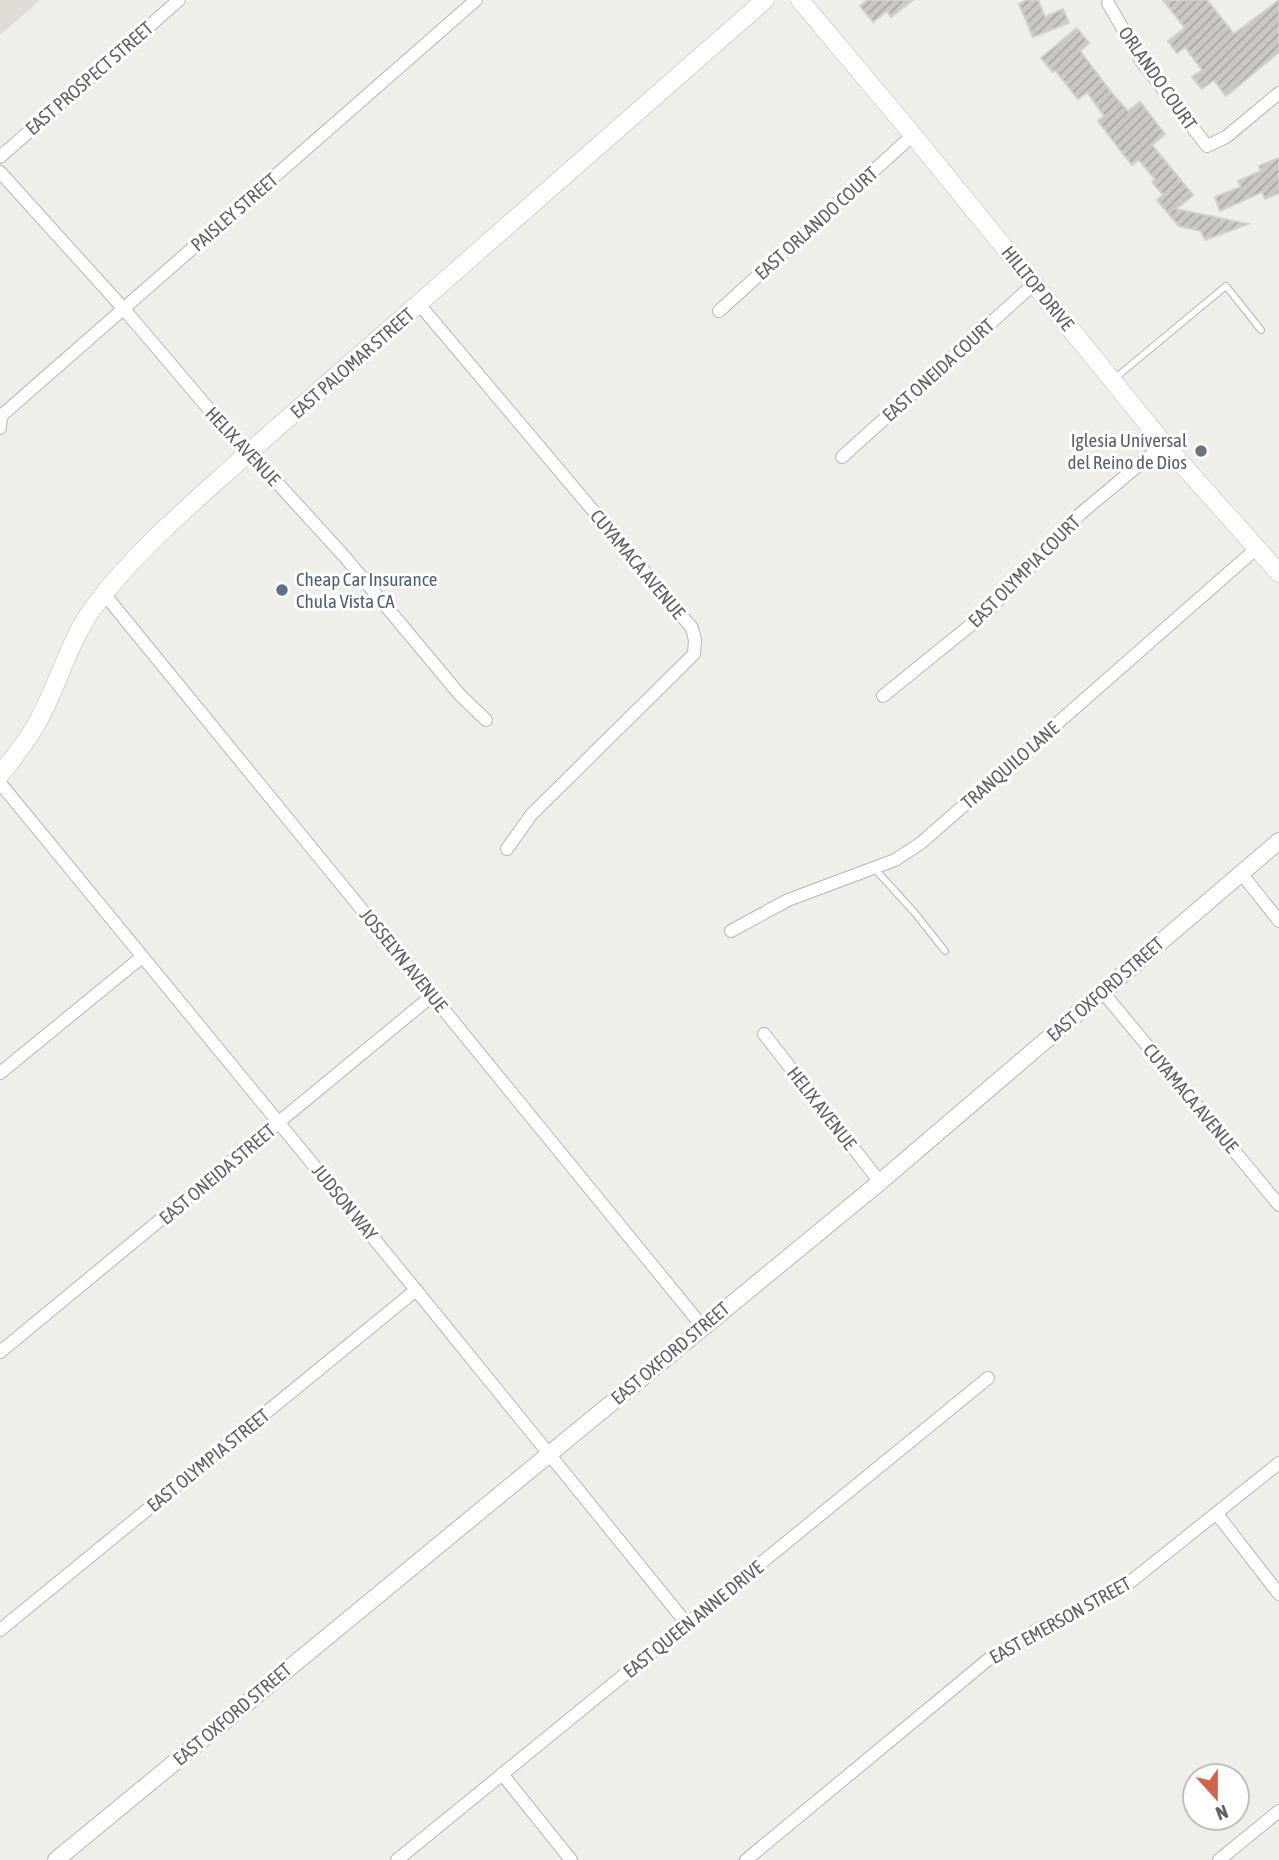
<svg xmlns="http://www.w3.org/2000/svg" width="1279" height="1860" viewBox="0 0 1279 1860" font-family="'Asap Condensed',sans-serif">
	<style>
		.education { fill: #dfddd6 }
		.building { fill: url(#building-hatch); stroke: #d3d0c7; stroke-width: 2 }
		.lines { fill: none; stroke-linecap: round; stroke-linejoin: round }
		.service-casing { stroke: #b5b6ba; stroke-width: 8 }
		.minor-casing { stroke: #b5b6ba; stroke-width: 14 }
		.tertiary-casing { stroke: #b5b6ba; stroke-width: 18 }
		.secondary-casing { stroke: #b6b8bd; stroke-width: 19 }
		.service { stroke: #fff; stroke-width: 6 }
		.minor { stroke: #fff; stroke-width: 12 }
		.tertiary { stroke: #fff; stroke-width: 16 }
		.secondary { stroke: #fff; stroke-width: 18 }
		.worship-dot { fill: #6b7280; stroke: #fff; stroke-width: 2.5 }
		.service-dot { fill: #5c6f8a; stroke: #fff; stroke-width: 2.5 }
		.labels { text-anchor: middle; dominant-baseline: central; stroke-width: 6; stroke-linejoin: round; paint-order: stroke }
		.street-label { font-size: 19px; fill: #5f6166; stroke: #fff }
		.worship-label { font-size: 19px; fill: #5b616d; stroke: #fff; text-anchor: end }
		.service-label { font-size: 19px; fill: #4e5e75; stroke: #fff; text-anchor: start }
	</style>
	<defs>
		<pattern id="building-hatch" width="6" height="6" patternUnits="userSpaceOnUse" patternTransform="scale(1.75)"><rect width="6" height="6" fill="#cbc8c4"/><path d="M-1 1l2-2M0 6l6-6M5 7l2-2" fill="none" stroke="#a8a6a3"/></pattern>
	</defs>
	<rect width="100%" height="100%" fill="#efeee8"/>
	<path class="education" d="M0,0H40L0,35Z"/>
	<g class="building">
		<path d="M867,0H913L891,17L887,11L873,22L860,6Z"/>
		<path d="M1027,0H1038L1045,17L1063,9L1069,23L1033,37L1019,4Z"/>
		<path d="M1163,0H1207L1234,34L1279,0V52L1226,96L1214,80L1202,89L1192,77L1202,70L1185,47L1177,53L1168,41L1185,28Z"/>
		<path d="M1077,28L1089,43L1080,51L1115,97L1128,111L1140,102L1165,134L1152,145L1193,195L1176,209L1248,224L1205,240L1201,231L1179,226L1157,200L1163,195L1152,182L1155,179L1139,160L1132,165L1120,150L1098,121L1104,116L1087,92L1078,99L1055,70L1053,72L1041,58Z"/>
		<path d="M1279,158V193L1265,199L1262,192L1220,211L1215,197L1241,187L1238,181L1261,171L1259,166Z"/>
	</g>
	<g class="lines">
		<g class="service-casing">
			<g id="service">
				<path d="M1114,379L1226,286L1261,330"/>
				<path d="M874,868L914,912L945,951"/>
			</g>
		</g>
		<g class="minor-casing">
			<g id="minor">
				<path d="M1108,3L1142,62L1207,146L1226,137L1279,93"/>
				<path d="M0,157L179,0"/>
				<path d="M0,172L123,308L247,454L271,476L344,556L460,695L486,720"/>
				<path d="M419,304L692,628L695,640L694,654L531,815L507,849"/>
				<path d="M719,311L913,135"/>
				<path d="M0,428L1,416L476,0"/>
				<path d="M842,457L1035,283"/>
				<path d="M105,595L702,1326"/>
				<path d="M883,696L988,611L1080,514L1164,444"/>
				<path d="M0,783L416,1290L687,1624"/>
				<path d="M1241,873L1279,921"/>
				<path d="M731,931L788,900L895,860L921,843L1257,548"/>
				<path d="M1102,991L1279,1205"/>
				<path d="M764,1034L880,1182"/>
				<path d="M0,1073L142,957"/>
				<path d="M0,1352L433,995"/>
				<path d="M1217,1514L1279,1594"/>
				<path d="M0,1630L416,1290"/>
				<path d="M502,1774L571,1860"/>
				<path d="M397,1860L988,1378"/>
				<path d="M746,1860L990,1658L1040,1628L1124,1587L1279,1463"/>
				<path d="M1219,1860L1279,1811"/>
			</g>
		</g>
		<g class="tertiary-casing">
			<path id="tertiary" d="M56,1860L880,1182L1279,841"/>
		</g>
		<g class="secondary-casing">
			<g id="secondary">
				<path d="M800,0L913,135L1164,444L1279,573"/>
				<path d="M0,775C13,758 27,742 37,723C58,686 68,643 93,608C136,550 194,502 247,454L765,0"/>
			</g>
		</g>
		<use href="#service" class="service"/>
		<use href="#minor" class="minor"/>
		<use href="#tertiary" class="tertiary"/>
		<use href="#secondary" class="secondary"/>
	</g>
	<circle class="worship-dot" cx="1201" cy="451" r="7"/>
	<circle class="service-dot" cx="282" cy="590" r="7"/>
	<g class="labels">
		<g class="street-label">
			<text transform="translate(89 78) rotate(-41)">EAST PROSPECT STREET</text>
			<text transform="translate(1158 78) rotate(55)">ORLANDO COURT</text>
			<text transform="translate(234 212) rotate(-41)">PAISLEY STREET</text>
			<text transform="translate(816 223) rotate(-42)">EAST ORLANDO COURT</text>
			<text transform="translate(1038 288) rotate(51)">HILLTOP DRIVE</text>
			<text transform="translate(352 363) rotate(-41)">EAST PALOMAR STREET</text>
			<text transform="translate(938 370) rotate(-42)">EAST ONEIDA COURT</text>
			<text transform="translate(243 446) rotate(47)">HELIX AVENUE</text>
			<text transform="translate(638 564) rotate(50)">CUYAMACA AVENUE</text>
			<text transform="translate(1024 571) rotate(-45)">EAST OLYMPIA COURT</text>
			<text transform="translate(1010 765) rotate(-41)">TRANQUILO LANE</text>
			<text transform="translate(404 960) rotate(51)">JOSSELYN AVENUE</text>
			<text transform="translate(1105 989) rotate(-41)">EAST OXFORD STREET</text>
			<text transform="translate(1191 1098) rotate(50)">CUYAMACA AVENUE</text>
			<text transform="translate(822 1108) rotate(52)">HELIX AVENUE</text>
			<text transform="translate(217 1174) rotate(-40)">EAST ONEIDA STREET</text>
			<text transform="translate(345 1202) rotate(51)">JUDSON WAY</text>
			<text transform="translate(670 1353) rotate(-40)">EAST OXFORD STREET</text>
			<text transform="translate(208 1460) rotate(-39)">EAST OLYMPIA STREET</text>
			<text transform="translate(693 1619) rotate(-39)">EAST QUEEN ANNE DRIVE</text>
			<text transform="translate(1060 1620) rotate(-29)">EAST EMERSON STREET</text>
			<text transform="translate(232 1714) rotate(-40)">EAST OXFORD STREET</text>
		</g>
		<g class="worship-label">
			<text x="1187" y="440">Iglesia Universal<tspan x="1187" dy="22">del Reino de Dios</tspan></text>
		</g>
		<g class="service-label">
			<text x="296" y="579">Cheap Car Insurance<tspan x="296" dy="22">Chula Vista CA</tspan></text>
		</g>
	</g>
	<g transform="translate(1216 1797) rotate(159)"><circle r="33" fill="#ffffff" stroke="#bfc0c2" stroke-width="2"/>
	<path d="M0-5L12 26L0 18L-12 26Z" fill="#d3624a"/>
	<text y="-10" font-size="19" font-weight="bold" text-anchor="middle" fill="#5f6166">N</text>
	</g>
</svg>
